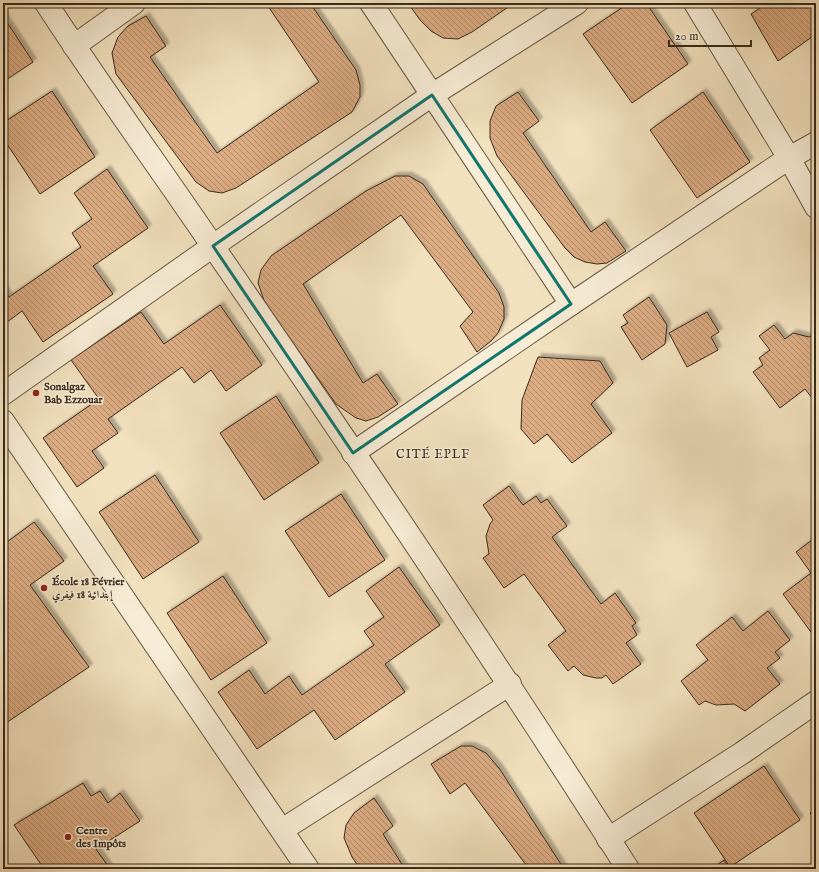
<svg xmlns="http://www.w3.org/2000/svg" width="819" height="872" viewBox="0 0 819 872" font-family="'IM FELL English',Amiri,serif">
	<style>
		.building { fill: url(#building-back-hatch); stroke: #382a1b; filter: url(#shadow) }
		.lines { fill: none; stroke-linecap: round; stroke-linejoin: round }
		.minor-casing { stroke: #665844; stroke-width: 24 }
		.minor { stroke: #f7ecd5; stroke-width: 22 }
		.marked { fill: none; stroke: #0f766e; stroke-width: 3; stroke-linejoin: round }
		.poi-dot { fill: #8f2418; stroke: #f7ecd5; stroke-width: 1.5 }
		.labels { text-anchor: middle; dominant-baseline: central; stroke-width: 3; stroke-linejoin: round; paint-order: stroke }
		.poi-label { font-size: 11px; font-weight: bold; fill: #382a1b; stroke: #f7ecd5; text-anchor: start }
		.neighbourhood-label { font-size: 12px; letter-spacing: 1px; fill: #382a1b; stroke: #f7ecd5 }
	</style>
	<defs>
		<pattern id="building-back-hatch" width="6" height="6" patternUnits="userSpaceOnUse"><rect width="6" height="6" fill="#dbab82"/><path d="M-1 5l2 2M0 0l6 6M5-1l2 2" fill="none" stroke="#b38b6a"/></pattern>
		<filter id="shadow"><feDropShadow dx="3.5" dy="-3.5" stdDeviation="1" flood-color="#0004"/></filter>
	</defs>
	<rect width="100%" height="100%" fill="#f2e1be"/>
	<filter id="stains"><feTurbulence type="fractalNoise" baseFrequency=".005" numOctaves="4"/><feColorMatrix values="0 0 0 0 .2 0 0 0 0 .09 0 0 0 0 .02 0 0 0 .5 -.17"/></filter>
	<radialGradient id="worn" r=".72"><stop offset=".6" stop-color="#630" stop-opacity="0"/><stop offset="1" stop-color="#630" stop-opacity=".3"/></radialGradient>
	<g class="building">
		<path d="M266,3H310L356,70L360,85V97L352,112L236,188L222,193L209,191L196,182L116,74L112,53L118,37L128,26L146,16L166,46L150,57L217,153L319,82Z"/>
		<path d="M408,3H514L472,32L458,39L443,38L431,31L420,20Z"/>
		<path d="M629,3H646L688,64L632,103L583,34Z"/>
		<path d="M768,3H816V34L778,61L751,14Z"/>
		<path d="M3,16L33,62L3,82Z"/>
		<path d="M52,91L95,157L40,194L3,138V123Z"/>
		<path d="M518,92L539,121L523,133L591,232L605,222L626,251L607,263L597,264L585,262L574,257L565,248L497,156L490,138V121L496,106Z"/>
		<path d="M703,92L750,162L697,198L650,130Z"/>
		<path d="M107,169L148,228L93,266L113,294L43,342L22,311L3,325V288L9,297L81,247L72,233L92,219L74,193Z"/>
		<path d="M395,176H409L423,184L499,293L504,307V319L498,333L491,341L477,352L460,326L473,312L401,215L303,284L363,383L377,374L398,404L378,417L366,421L356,418L336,404L265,303L258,283L261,270L271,256L366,191Z"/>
		<path d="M649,297L667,325L665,344L642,360L621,327L628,323L623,315Z"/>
		<path d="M220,305L262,365L226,391L211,370L194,383L182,367L108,419L118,433L92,451L104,468L77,487L43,438L99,399L71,360L141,312L164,344Z"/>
		<path d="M707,312L719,332L711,337L718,350L687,367L669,333Z"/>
		<path d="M774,325L785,339L793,333L809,337L816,333V403L805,389L780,408L753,372L763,365L759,358L770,350L759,336Z"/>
		<path d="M538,357L600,361L613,383L591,404L612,433L572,463L547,434L534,444L521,429L522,400Z"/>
		<path d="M276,396L319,463L264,500L220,433Z"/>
		<path d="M155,475L199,542L143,579L99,512Z"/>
		<path d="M509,486L523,505L536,496L541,503L547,499L567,526L552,537L601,604L615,593L636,623L632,626L637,635L626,643L641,664L613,684L606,675L602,678H596L583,675L574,666L568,671L548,645L566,631L524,574L504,588L483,558L489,554L486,536L490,524L493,520L483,505Z"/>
		<path d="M341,494L385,560L329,597L285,531Z"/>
		<path d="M34,522L64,561L30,585L89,667L3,725V545Z"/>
		<path d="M816,537V639L783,594L811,573L796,552Z"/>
		<path d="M399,567L440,625L385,664L405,692L335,740L314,710L257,749L218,692L249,670L265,694L289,676L302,695L374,645L364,631L384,617L366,591Z"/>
		<path d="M223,576L267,643L211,680L167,613Z"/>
		<path d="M768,611L790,640L775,652L780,658L767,668L780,684L745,711L734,704L716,705L705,701L699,705L681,681L708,660L696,645L732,617L743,631Z"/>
		<path d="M461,746H472L486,753L499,768L564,869H529L465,783L450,794L431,764Z"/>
		<path d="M764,766L800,820L730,867L694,813Z"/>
		<path d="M83,783L91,796L100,791L108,803L120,793L140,821L96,849L110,869H44L14,825Z"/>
		<path d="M374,798L393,826L383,834L405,869H360L352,857L344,838L346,825L354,813Z"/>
		<path d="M816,808V821L810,813Z"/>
		<path d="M724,860L730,869H712Z"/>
	</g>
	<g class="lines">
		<g class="minor-casing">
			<g id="minor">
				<path d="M46,3C99,85 157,164 212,245C354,451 494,658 628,869"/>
				<path d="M371,3L571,304"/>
				<path d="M695,3L789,158L816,207"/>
				<path d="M74,46L134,3"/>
				<path d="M3,394L213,246L432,95L577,3"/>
				<path d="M3,421L308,869"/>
				<path d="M353,453L571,304L789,158L816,143"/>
				<path d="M282,830L510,684"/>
				<path d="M608,839L742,753L816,702"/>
			</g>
		</g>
		<use href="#minor" class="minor"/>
	</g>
	<path class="marked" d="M432,95L571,304L353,453L213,246Z"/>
	<g class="poi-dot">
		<circle cx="36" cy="393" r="4"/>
		<circle cx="44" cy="588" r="4"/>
		<circle cx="68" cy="837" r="4"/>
	</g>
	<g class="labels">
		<g class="poi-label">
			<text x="44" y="387">Sonalgaz<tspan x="44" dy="13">Bab Ezzouar</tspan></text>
			<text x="52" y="582">École 18 Février<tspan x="52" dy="13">إبتدائية 18 فيفري</tspan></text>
			<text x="76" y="831">Centre<tspan x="76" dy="13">des Impôts</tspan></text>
		</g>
		<g class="neighbourhood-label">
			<text x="433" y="454">CITÉ EPLF</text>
		</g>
	</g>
	<rect width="819" height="872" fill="none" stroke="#f2e1be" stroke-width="16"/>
	<rect x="4" y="4" width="811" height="864" fill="none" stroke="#382a1b" stroke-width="2"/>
	<rect x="8" y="8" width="803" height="856" fill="none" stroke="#382a1b"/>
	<path d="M669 40v6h82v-6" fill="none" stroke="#382a1b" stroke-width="2"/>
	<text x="675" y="40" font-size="12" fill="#382a1b" stroke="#f7ecd5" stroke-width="3" paint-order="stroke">20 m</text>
	<rect width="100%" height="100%" filter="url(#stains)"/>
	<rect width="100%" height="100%" fill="url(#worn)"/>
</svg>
